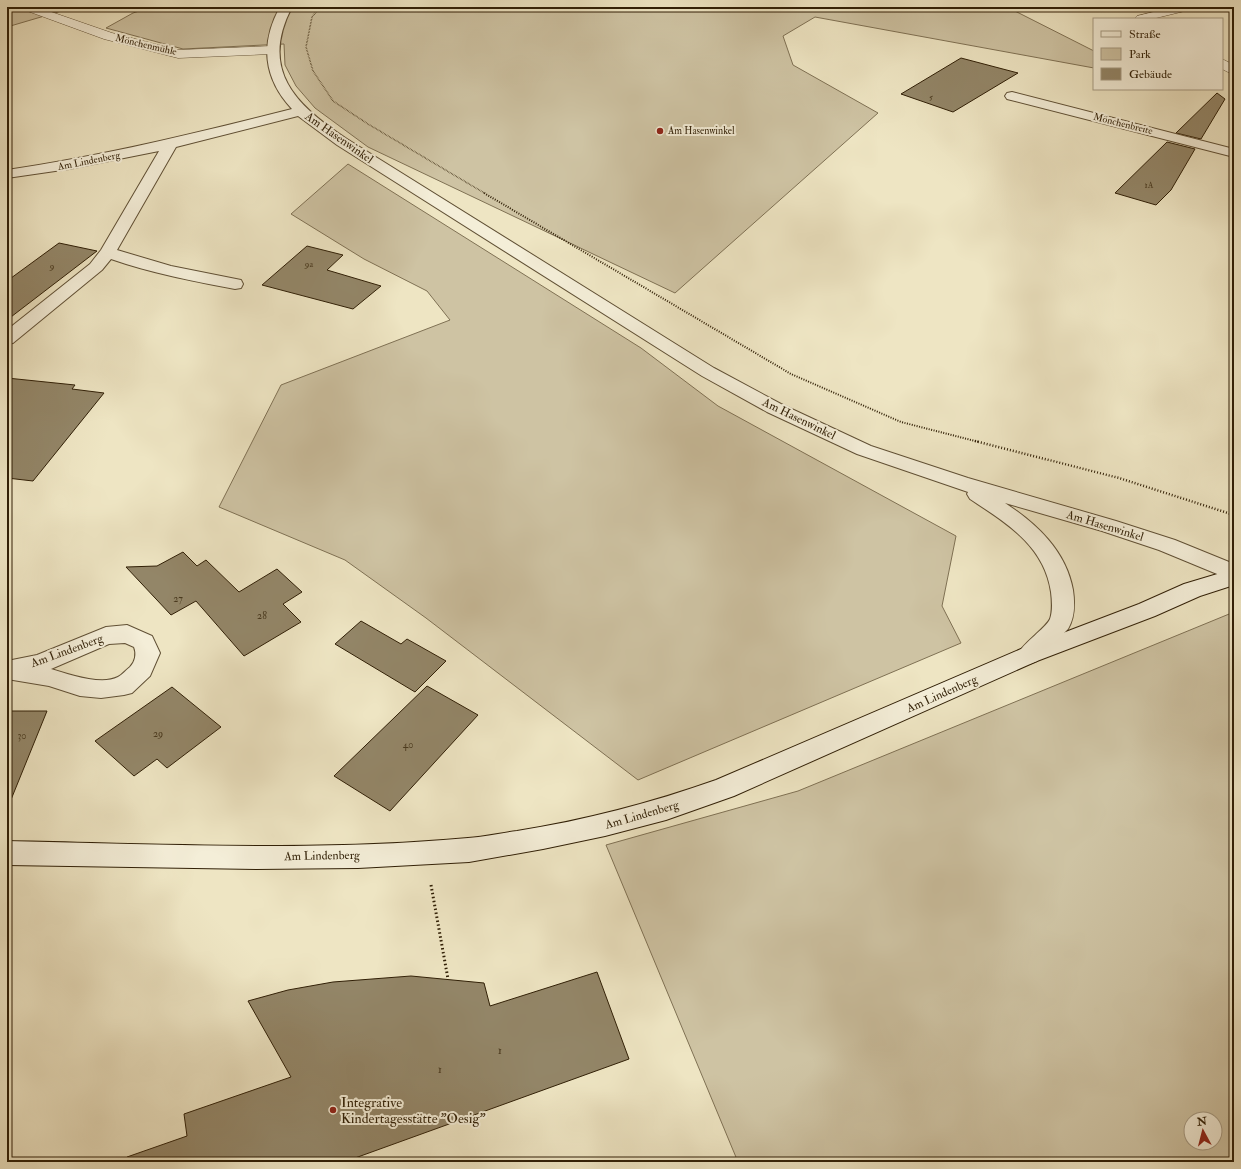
<svg xmlns="http://www.w3.org/2000/svg" width="1241" height="1169" viewBox="0 0 1241 1169" font-family="'IM FELL Double Pica',serif">
	<style>
		.green { fill: #cec3a3; stroke: #7f7154; fill-rule: evenodd }
		.building { fill: #938668; stroke: #301f06 }
		.lines { fill: none; stroke-linecap: round; stroke-linejoin: round }
		.lane-casing { stroke: #605035; stroke-width: 1 }
		.street-casing { stroke: #605035; stroke-width: 2 }
		.secondary-casing { stroke: #301f06; stroke-width: 2 }
		.path-far3 { stroke: #301f06; stroke-width: 1.5; stroke-dasharray: 0.5 1; stroke-linecap: butt }
		.path-far2 { stroke: #301f06; stroke-width: 2; stroke-dasharray: 1 1.5; stroke-linecap: butt }
		.path-far1 { stroke: #301f06; stroke-width: 2.5; stroke-dasharray: 1 2; stroke-linecap: butt }
		.path { stroke: #301f06; stroke-width: 3; stroke-dasharray: 1.5 2.5; stroke-linecap: butt }
		.lane { fill: #f4eed8; fill-rule: evenodd }
		.street { fill: #f4eed8; fill-rule: evenodd }
		.secondary { fill: #f4eed8; fill-rule: evenodd }
		.poi-dot { fill: #8f2418; stroke: #f4eed8; stroke-width: 1.5 }
		.labels { text-anchor: middle; dominant-baseline: central; stroke-width: 4; stroke-linejoin: round; paint-order: stroke }
		.far-number-label { font-size: 9px; fill: #49391e }
		.far-street-label { font-size: 10px; fill: #301f06; stroke: #f4eed8 }
		.far-poi-label { font-size: 10px; fill: #301f06; stroke: #f4eed8; text-anchor: start }
		.number-label { font-size: 10px; fill: #49391e }
		.street-label { font-size: 12px; fill: #301f06; stroke: #f4eed8 }
		.near-number-label { font-size: 12px; fill: #49391e }
		.near-poi-label { font-size: 14px; fill: #301f06; stroke: #f4eed8; text-anchor: start }
	</style>
	<rect width="100%" height="100%" fill="#eee5c3"/>
	<filter id="stains"><feTurbulence type="fractalNoise" baseFrequency=".005" numOctaves="4"/><feColorMatrix values="0 0 0 0 .2 0 0 0 0 .09 0 0 0 0 .02 0 0 0 .5 -.17"/></filter>
	<radialGradient id="worn" r=".72"><stop offset=".6" stop-color="#630" stop-opacity="0"/><stop offset="1" stop-color="#630" stop-opacity=".3"/></radialGradient>
	<g class="green">
		<path d="M7,7H75L7,27Z"/>
		<path d="M151,7H1007L1094,51V68L815,17L783,36L793,65L878,113L675,293L368,147L315,108L296,86L285,65L284,44L183,49L106,28L133,13Z"/>
		<path d="M348,164L641,348L718,406L956,536L942,606L961,643L638,780L426,618L345,560L219,507L281,385L450,320L427,291L364,259L291,214Z"/>
		<path d="M1234,612V1162H738L606,845L798,791ZM1191,1119H1215V1143H1191Z"/>
	</g>
	<g class="building">
		<path d="M961,58L1018,73L953,112L901,94Z"/>
		<path d="M1217,93L1225,99L1201,139L1176,133Z"/>
		<path d="M1167,142L1195,149L1171,190L1156,205L1115,193Z"/>
		<path d="M59,243L97,251L7,320V281Z"/>
		<path d="M307,246L343,255L327,270L381,286L353,309L262,285Z"/>
		<path d="M7,378L75,385L72,389L104,393L33,481L7,478Z"/>
		<path d="M183,552L197,566L206,560L239,592L277,569L302,592L283,604L301,622L244,656L196,601L171,615L126,567L157,566Z"/>
		<path d="M361,621L401,644L407,639L446,661L415,692L335,644Z"/>
		<path d="M427,686L478,715L390,811L334,776Z"/>
		<path d="M172,687L221,727L167,768L157,759L134,776L95,741Z"/>
		<path d="M7,711H47L8,807L7,806Z"/>
		<path d="M597,972L629,1059L344,1162H128L127,1157L187,1136L184,1114L291,1077L248,1001L288,990L333,982L411,976L484,983L490,1006Z"/>
	</g>
	<g class="lines">
		<g class="lane-casing">
			<g id="lane">
				<path d="M20,7H37L112,33L178,50L272,46L276,47L278,50L276,53L272,54L178,58L104,39L22,9Z"/>
				<path d="M1174,7H1195L1193,9L1152,19L1135,18L1137,16Z"/>
				<path d="M1222,59L1234,65V75L1222,69Z"/>
			</g>
		</g>
		<g class="street-casing">
			<g id="street">
				<path d="M280,7H292C259,70 296,106 347,139L714,368L781,404L871,446L968,478L1116,521L1175,540L1234,564V581L1159,550L1102,531L1005,503C1037,524 1066,551 1073,590C1075,604 1075,617 1068,629L1037,661L1029,664L1021,661L1017,655C1024,642 1045,629 1050,619C1053,610 1052,601 1051,592C1044,545 1006,523 970,499L967,494L968,492L857,454L767,412L702,376L337,145L298,116L176,147L117,250L171,266L241,280L243,284L241,288L235,289C193,281 151,273 111,259L102,270L13,343L7,344V330L90,264L101,250L159,151L69,169L7,178V170C103,156 197,133 292,109C263,78 260,43 280,7Z"/>
				<path d="M1012,92L1234,149V157L1007,99L1005,96L1007,93Z"/>
				<path d="M127,625L152,636L160,653L150,676L132,693L124,695L101,698L80,696L49,686L7,679V661L37,655L106,627ZM125,643L134,647C137,654 135,662 130,667C126,670 122,675 118,677C101,686 68,674 51,669L109,644Z"/>
			</g>
		</g>
		<g class="secondary-casing">
			<path id="secondary" d="M1234,569V585L1200,596L1155,616L1037,661L734,796L666,820L605,836L543,849L469,862L358,868L256,869L7,865V841C160,844 315,852 468,838C484,837 501,833 517,831C586,820 651,803 716,780L1021,649L1139,604L1184,584Z"/>
		</g>
		<path class="path-far3" d="M320,7L312,17L306,47L313,71L333,101L368,124L486,194"/>
		<path class="path-far2" d="M484,193L791,374L901,422L979,442"/>
		<path class="path-far1" d="M975,441L1119,478L1234,515"/>
		<path class="path" d="M431,885L448,979"/>
		<use href="#lane" class="lane"/>
		<use href="#street" class="street"/>
		<use href="#secondary" class="secondary"/>
	</g>
	<g class="poi-dot">
		<circle cx="660" cy="131" r="4"/>
		<circle cx="333" cy="1110" r="4"/>
	</g>
	<g class="labels">
		<g class="far-number-label">
			<text x="931" y="97">5</text>
			<text x="1149" y="185">1A</text>
			<text x="309" y="264">9a</text>
			<text x="52" y="266">9</text>
		</g>
		<g class="far-street-label">
			<text transform="translate(146 45) rotate(13)">Mönchenmühle</text>
			<text transform="translate(1123 124) rotate(14)">Mönchenbreite</text>
			<text transform="translate(89 161) rotate(-11)">Am Lindenberg</text>
		</g>
		<g class="far-poi-label">
			<text x="668" y="131">Am Hasenwinkel</text>
		</g>
		<g class="number-label">
			<text x="178" y="599">27</text>
			<text x="262" y="616">28</text>
			<text x="158" y="734">29</text>
			<text x="22" y="736">30</text>
			<text x="408" y="745">40</text>
		</g>
		<g class="street-label">
			<text transform="translate(339 138) rotate(35)">Am Hasenwinkel</text>
			<text transform="translate(799 419) rotate(26)">Am Hasenwinkel</text>
			<text transform="translate(1105 526) rotate(17)">Am Hasenwinkel</text>
			<text transform="translate(67 651) rotate(-20)">Am Lindenberg</text>
			<text transform="translate(942 694) rotate(-24)">Am Lindenberg</text>
			<text transform="translate(642 815) rotate(-16)">Am Lindenberg</text>
			<text transform="translate(322 856) rotate(-1)">Am Lindenberg</text>
		</g>
		<g class="near-number-label">
			<text x="500" y="1050">1</text>
			<text x="440" y="1069">1</text>
		</g>
		<g class="near-poi-label">
			<text x="341" y="1102">Integrative<tspan x="341" dy="16">Kindertagesstätte "Oesig"</tspan></text>
		</g>
	</g>
	<rect width="1241" height="1169" fill="none" stroke="#eee5c3" stroke-width="24"/>
	<rect x="8" y="8" width="1225" height="1153" fill="none" stroke="#301f06" stroke-width="2"/>
	<rect x="12" y="12" width="1217" height="1145" fill="none" stroke="#301f06"/>
	<rect x="1093" y="18" width="130" height="72" fill="#f4eed8" stroke="#a69b84"/>
	<rect x="1101" y="31" width="20" height="6" fill="#f4eed8" stroke="#a69b84"/>
	<text x="1129" y="38" font-size="12" fill="#301f06">Straße</text>
	<rect x="1101" y="48" width="20" height="12" fill="#cec3a3" stroke="#a69b84"/>
	<text x="1129" y="58" font-size="12" fill="#301f06">Park</text>
	<rect x="1101" y="68" width="20" height="12" fill="#938668" stroke="#a69b84"/>
	<text x="1129" y="78" font-size="12" fill="#301f06">Gebäude</text>
	<g transform="translate(1203 1131) rotate(353)"><circle r="19" fill="#f4eed8" stroke="#a69b84"/>
	<path d="M0-3L7 15L0 10L-7 15Z" fill="#8f2418"/>
	<text y="-6" font-size="11" font-weight="bold" text-anchor="middle" fill="#301f06">N</text>
	</g>
	<rect width="100%" height="100%" filter="url(#stains)"/>
	<rect width="100%" height="100%" fill="url(#worn)"/>
</svg>
